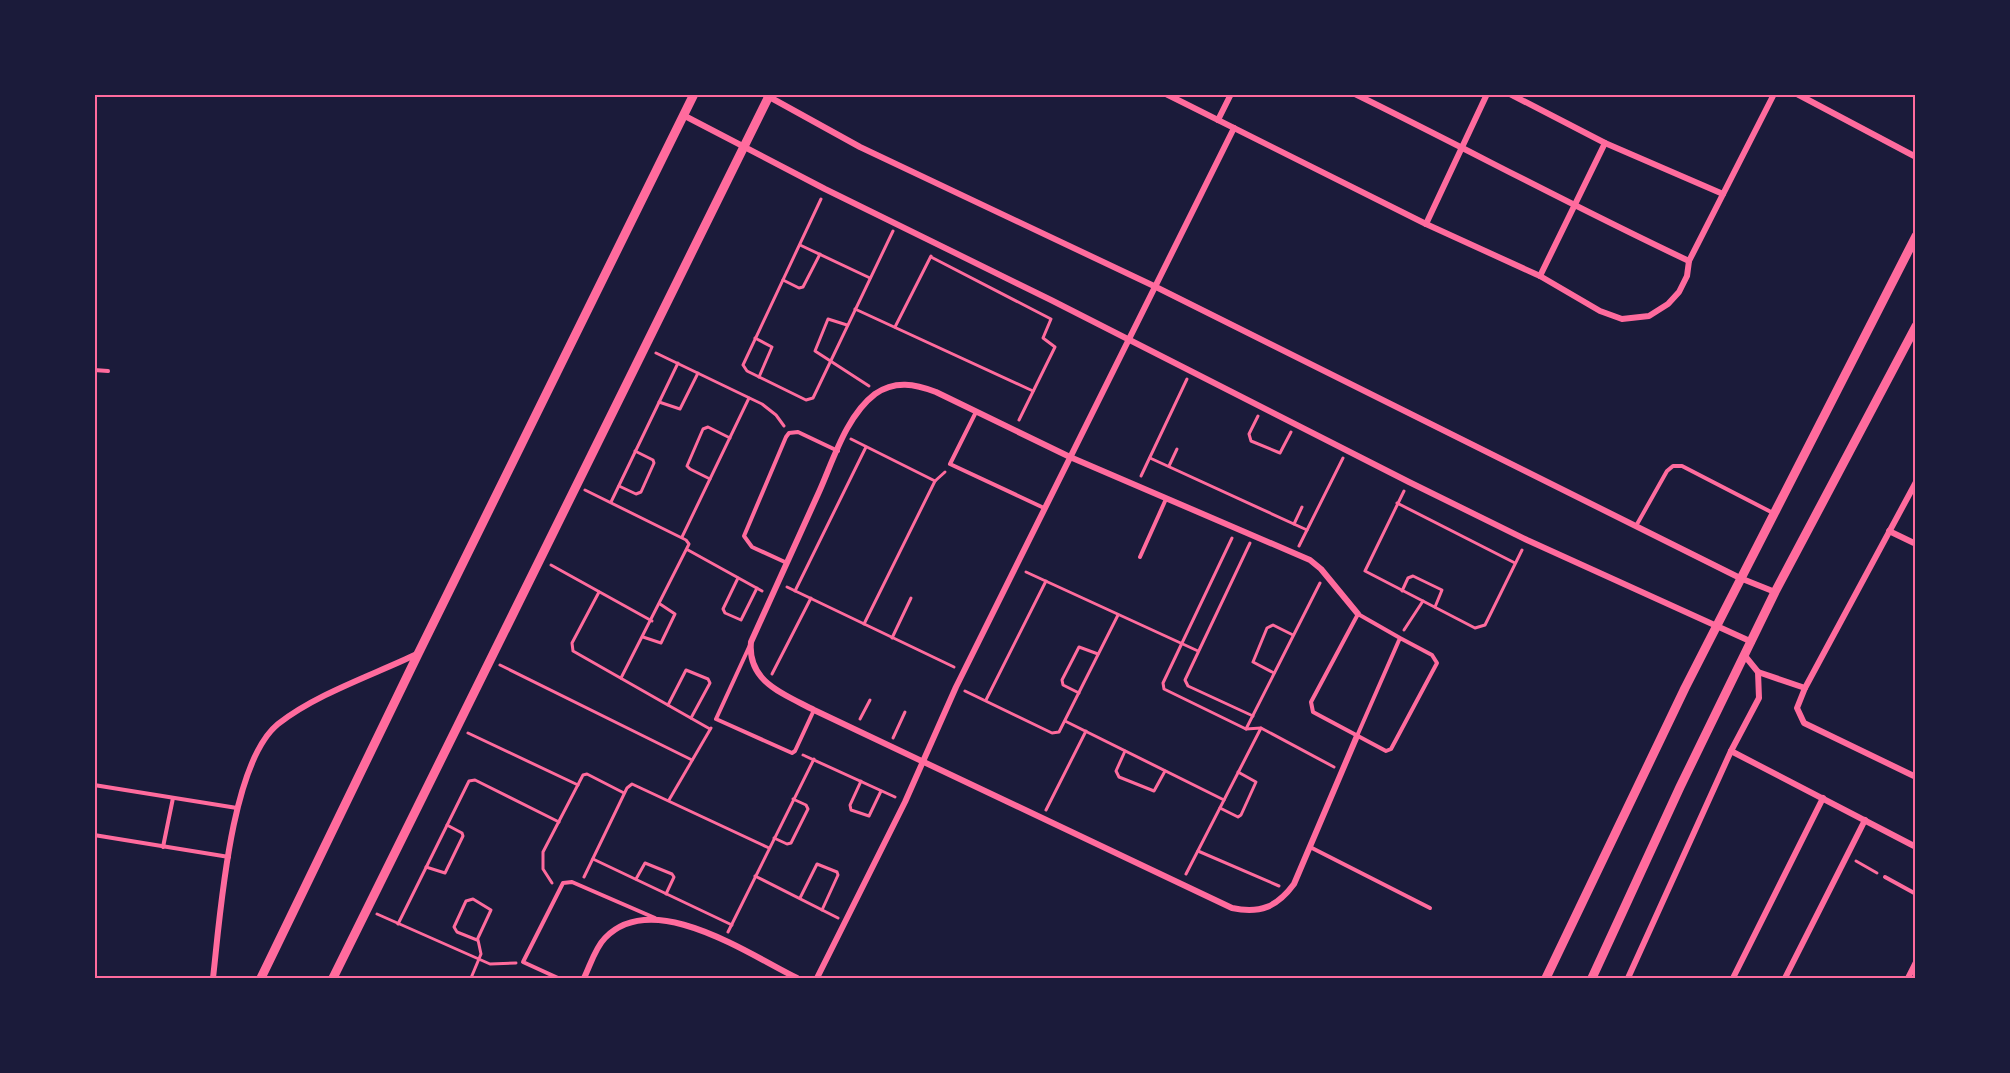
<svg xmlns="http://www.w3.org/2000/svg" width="2010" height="1073" viewBox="0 0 2010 1073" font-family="Arial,sans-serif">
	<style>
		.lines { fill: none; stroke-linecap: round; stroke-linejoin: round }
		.path { stroke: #ff6b9d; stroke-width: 3 }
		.service { stroke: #ff6b9d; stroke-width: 4 }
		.minor { stroke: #ff6b9d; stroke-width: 6 }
		.tertiary { stroke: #ff6b9d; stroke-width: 9 }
		.neatline { fill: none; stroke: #ff6b9d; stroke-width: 2 }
	</style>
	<rect width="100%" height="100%" fill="#1b1b3a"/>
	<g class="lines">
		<g class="path">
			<path d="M821,199L743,365L747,371L806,400L813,398L893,231"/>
			<path d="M800,245L870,278"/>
			<path d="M931,257L1051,319L1043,338L1055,347L1019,420"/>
			<path d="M783,280L799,288L803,287L820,254"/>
			<path d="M855,309L1033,391"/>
			<path d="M847,325L828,319L815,351L869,386"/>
			<path d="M895,327L931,256"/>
			<path d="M755,338L772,347L759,377"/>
			<path d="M656,353L762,404L776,415L784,426"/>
			<path d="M659,402L680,409L698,373"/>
			<path d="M1258,416L1249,434L1251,441L1280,453L1291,432"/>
			<path d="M851,439L935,481L864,624"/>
			<path d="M1150,458L1307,530"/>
			<path d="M1169,466L1177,449"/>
			<path d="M1141,476L1187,379"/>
			<path d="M710,479L690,469L687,466L703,429L708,427L730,438"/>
			<path d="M935,481L945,472"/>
			<path d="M619,486L636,494L641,492L654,463L653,460L635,451"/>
			<path d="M585,490L686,540L689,544L621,678"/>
			<path d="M1404,491L1365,571L1475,628L1485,625L1522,550"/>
			<path d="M611,502L678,363"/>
			<path d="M1397,503L1515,563"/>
			<path d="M1294,524L1302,507"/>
			<path d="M682,537L749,398"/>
			<path d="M1232,538L1163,683L1164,689L1246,729L1261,728L1334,767"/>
			<path d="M1250,543L1185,680L1188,686L1253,716"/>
			<path d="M1299,546L1343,458"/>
			<path d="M688,550L762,591"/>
			<path d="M551,565L652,621"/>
			<path d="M1026,572L1198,651"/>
			<path d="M738,578L723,609L725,613L741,620L757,588"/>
			<path d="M787,587L954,667"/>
			<path d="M795,591L866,447"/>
			<path d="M1402,591L1408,578L1413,576L1442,590L1435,607"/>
			<path d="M599,592L572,643L573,651L710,729"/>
			<path d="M1404,630L1423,601"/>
			<path d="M643,637L661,643L675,614L660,604"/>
			<path d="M892,638L911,598"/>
			<path d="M500,665L692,760"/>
			<path d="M1274,673L1253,662L1267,628L1273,625L1293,635"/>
			<path d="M772,674L811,598"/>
			<path d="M965,691L1052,733L1059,732L1118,615"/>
			<path d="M1079,693L1063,685L1062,680L1079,647L1098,654"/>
			<path d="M986,700L1046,581"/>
			<path d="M668,705L686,670L708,679L710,683L691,718"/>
			<path d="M860,719L870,700"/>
			<path d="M1065,721L1224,800"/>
			<path d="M1246,729L1320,583"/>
			<path d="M468,733L578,785"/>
			<path d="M893,738L905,712"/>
			<path d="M1125,751L1116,771L1119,777L1154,791L1165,771"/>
			<path d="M803,755L895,797"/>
			<path d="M861,781L850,805L851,810L869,816L881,791"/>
			<path d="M669,800L711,728"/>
			<path d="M1220,808L1238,817L1241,815L1256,782L1238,772"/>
			<path d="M1046,810L1086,731"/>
			<path d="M774,838L787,844L791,843L808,809L806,805L793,799"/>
			<path d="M1198,851L1279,886"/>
			<path d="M593,859L732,925"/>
			<path d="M1856,861L1877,873"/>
			<path d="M426,867L445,873L463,836L462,833L447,825"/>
			<path d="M1186,874L1261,728"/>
			<path d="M755,876L838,918"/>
			<path d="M584,877L627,788L632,784L769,848"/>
			<path d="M636,879L645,863L672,874L674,877L666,894"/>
			<path d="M552,883L543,869V852L583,775L587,774L624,793"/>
			<path d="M800,898L817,864L837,872L838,875L822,910"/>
			<path d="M473,899L491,910L477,940L457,932L454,927L466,901Z"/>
			<path d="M377,914L490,964L516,963"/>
			<path d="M398,924L469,781L475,780L559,822"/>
			<path d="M728,932L814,759"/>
			<path d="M471,978L481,954L478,940"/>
		</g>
		<g class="service">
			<path d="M94,370L108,371"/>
			<path d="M976,412L950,464L1044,508"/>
			<path d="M1636,526L1667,471L1673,466H1682L1773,513"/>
			<path d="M1140,557L1166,499"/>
			<path d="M787,563L752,547L744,536L786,437L789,433L798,432L838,451"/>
			<path d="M750,645L716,719L792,753L795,751L814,710"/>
			<path d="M1357,736L1400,638L1358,614L1311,702L1313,712L1386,751L1391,749L1437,663L1432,655L1400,638"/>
			<path d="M94,785L237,808"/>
			<path d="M94,835L229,857"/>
			<path d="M163,847L173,798"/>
			<path d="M1310,847L1430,908"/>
			<path d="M1885,877L1916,894"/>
			<path d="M558,978L523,962L563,883L572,882L655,918"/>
		</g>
		<g class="minor">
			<path d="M764,94L860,147L1154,286L1740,578L1775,592"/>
			<path d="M1166,94L1426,224L1540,276L1600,311L1622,319L1649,316L1668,304L1679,292L1687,276L1689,261L1774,94"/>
			<path d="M1355,94C1467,149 1576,208 1689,261"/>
			<path d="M1510,94L1605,143L1723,194"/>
			<path d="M1797,94L1916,157"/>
			<path d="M683,115L825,189L1051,300L1409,482L1527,540L1752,642"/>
			<path d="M1218,120L1231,94"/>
			<path d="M1426,224L1487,94"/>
			<path d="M1540,276L1605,143"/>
			<path d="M1889,531L1916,544"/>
			<path d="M1758,672L1805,688L1916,482"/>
			<path d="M1805,688L1797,708L1804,723L1916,777"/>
			<path d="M1357,736L1294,884C1277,907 1260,914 1232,908L814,710C784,694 747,682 751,642C774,592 796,542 819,492C833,461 846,416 875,394C895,380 915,384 936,392L1070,457L1310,560L1321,569L1358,614"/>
			<path d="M1731,751L1916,847"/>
			<path d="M213,978C220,918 230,763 278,724C316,694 373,675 417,654"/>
			<path d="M584,978C590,966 595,948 605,938C653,888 748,954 797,978"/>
			<path d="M817,978L905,802L956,687L1234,128"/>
			<path d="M1628,978L1731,751L1759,698L1758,672L1745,656"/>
			<path d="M1733,978L1823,798"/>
			<path d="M1785,978L1865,820"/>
			<path d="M1908,978L1916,962"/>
		</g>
		<g class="tertiary">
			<path d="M261,978L418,654L694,94"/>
			<path d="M333,978L770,94"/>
			<path d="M1546,978L1685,688L1916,236"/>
			<path d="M1592,978L1680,787L1775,592L1916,326"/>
		</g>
	</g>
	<rect width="2010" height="1073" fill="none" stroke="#1b1b3a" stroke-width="192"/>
	<rect x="96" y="96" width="1818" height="881" class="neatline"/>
</svg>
